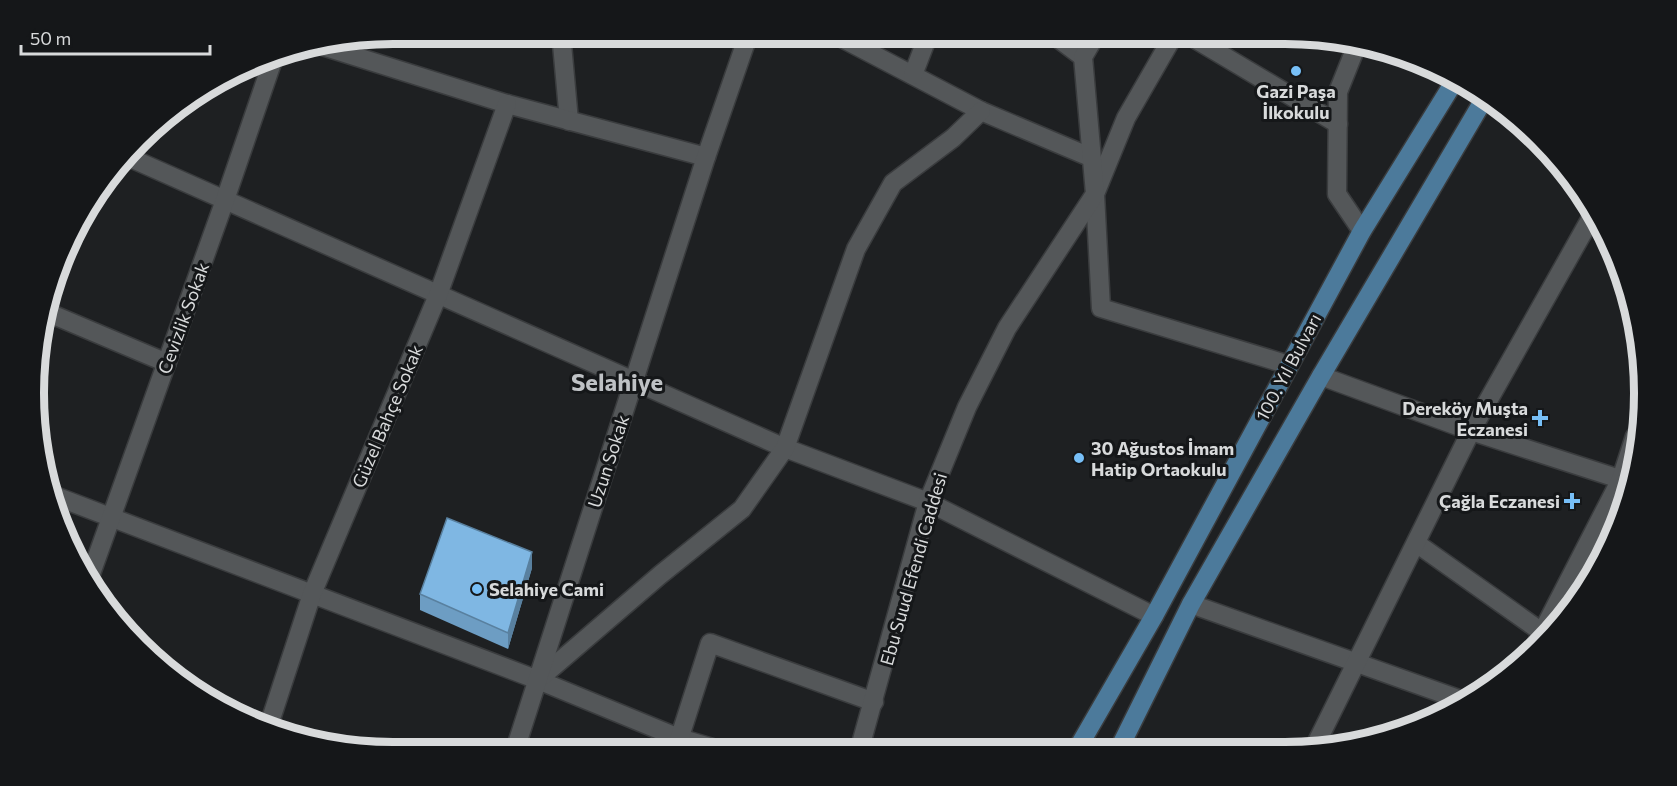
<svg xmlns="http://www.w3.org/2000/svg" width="1677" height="786" viewBox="0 0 1677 786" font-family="Commissioner,sans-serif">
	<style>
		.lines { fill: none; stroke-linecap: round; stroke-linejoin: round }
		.street-casing { stroke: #3a3c3e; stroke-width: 21 }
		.secondary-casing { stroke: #3a3c3e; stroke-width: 21 }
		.primary-casing { stroke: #3a3c3e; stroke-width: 21 }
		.street { stroke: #545759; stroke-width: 18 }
		.secondary { stroke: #545759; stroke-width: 18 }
		.primary { stroke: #4c7a9b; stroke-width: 18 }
		.wall { fill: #6d9dc3 }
		.shaded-wall { fill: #59809f }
		.building { fill: #7fb7e3; stroke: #59809f; stroke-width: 1.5 }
		.poi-dot { fill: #77bff7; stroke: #151719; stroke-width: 2 }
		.labels { text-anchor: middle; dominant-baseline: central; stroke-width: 6; stroke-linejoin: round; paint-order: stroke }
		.poi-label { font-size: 18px; font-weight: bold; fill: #d8dadb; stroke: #151719; text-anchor: end }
		.street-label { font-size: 18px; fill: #d8dadb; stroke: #151719 }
		.district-label { font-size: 24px; font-weight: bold; fill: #bfc2c5; stroke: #151719 }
		.rim { fill: none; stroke: #d8dadb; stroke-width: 8 }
	</style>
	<rect width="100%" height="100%" fill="#1e2022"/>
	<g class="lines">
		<g class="street-casing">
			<g id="street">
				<path d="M561,33L569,121"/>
				<path d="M832,33L981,111L1090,157"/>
				<path d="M1051,33L1083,57"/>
				<path d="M1175,33L1126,118L1095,194L1101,308L1289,365"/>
				<path d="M1185,33L1338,124"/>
				<path d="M319,45L507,104L706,157"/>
				<path d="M1356,47L1338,92L1337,194L1362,231"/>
				<path d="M913,75L929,33"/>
				<path d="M128,157L785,448L928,502L1154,616"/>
				<path d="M44,311L167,363"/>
				<path d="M1321,376L1471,431L1626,481"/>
				<path d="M55,496L538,680L679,738L726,752"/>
				<path d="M1416,543L1546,635"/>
				<path d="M1191,604L1464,701"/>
				<path d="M1534,648L1621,479L1635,436"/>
				<path d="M539,679L660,575L742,509L785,448L856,249L893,183L953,138L981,111"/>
				<path d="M268,728L312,594L438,295L507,104"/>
				<path d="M1313,750L1471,431L1591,218"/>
				<path d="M675,752L710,643L874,702"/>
				<path d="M514,753L706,157L749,33"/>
			</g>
		</g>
		<g class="secondary-casing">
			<g id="secondary">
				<path d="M88,582L225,200L275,54"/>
				<path d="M859,751L928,502L967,407L1007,328L1095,194L1083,57L1097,33"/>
			</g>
		</g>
		<g class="primary-casing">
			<g id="primary">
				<path d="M1076,751L1154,616L1362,231L1454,82"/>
				<path d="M1118,751L1191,604L1321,376L1483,101"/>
			</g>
		</g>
		<use href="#street" class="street"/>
		<use href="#secondary" class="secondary"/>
		<use href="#primary" class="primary"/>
	</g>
	<path class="wall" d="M532,568L508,649L420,610V594Z"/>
	<path class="shaded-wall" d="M532,552V568L508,649V633Z"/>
	<path class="building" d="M447,518L532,552L508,633L420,594Z"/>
	<g class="poi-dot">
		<circle cx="1296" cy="71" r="6"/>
		<path d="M1537 409h6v6h6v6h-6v6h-6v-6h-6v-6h6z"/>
		<circle cx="1079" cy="458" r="6"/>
		<path d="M1569 492h6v6h6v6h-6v6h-6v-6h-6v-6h6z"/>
		<circle cx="477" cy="589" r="6"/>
	</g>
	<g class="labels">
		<g class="poi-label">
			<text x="1296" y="91" text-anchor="middle">Gazi Paşa<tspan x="1296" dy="21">İlkokulu</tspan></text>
			<text x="1528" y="408">Dereköy Muşta<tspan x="1528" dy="21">Eczanesi</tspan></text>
			<text x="1091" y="448" text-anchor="start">30 Ağustos İmam<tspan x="1091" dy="21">Hatip Ortaokulu</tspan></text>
			<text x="1560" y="501">Çağla Eczanesi</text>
			<text x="489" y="589" text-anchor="start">Selahiye Cami</text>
		</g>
		<g class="street-label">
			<text transform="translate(183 318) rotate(-70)">Cevizlik Sokak</text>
			<text transform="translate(1288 367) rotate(-62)">100. Yıl Bulvarı</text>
			<text transform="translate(387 416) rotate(-67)">Güzel Bahçe Sokak</text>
			<text transform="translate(608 461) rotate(-72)">Uzun Sokak</text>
			<text transform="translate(913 569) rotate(-74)">Ebu Suud Efendi Caddesi</text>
		</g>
		<g class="district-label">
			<text x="617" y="381">Selahiye</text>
		</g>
	</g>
	<path d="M0 0H1677V786H0ZM393 44H1285A349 349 0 0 1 1634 393V393A349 349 0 0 1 1285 742H393A349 349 0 0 1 44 393V393A349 349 0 0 1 393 44Z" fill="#151719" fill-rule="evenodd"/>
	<path class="rim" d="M393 44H1285A349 349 0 0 1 1634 393V393A349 349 0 0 1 1285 742H393A349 349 0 0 1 44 393V393A349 349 0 0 1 393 44Z"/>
	<path d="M21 45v9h189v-9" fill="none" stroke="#d8dadb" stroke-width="3"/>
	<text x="30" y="45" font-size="18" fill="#d8dadb" stroke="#151719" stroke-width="4.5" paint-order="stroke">50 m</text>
</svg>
